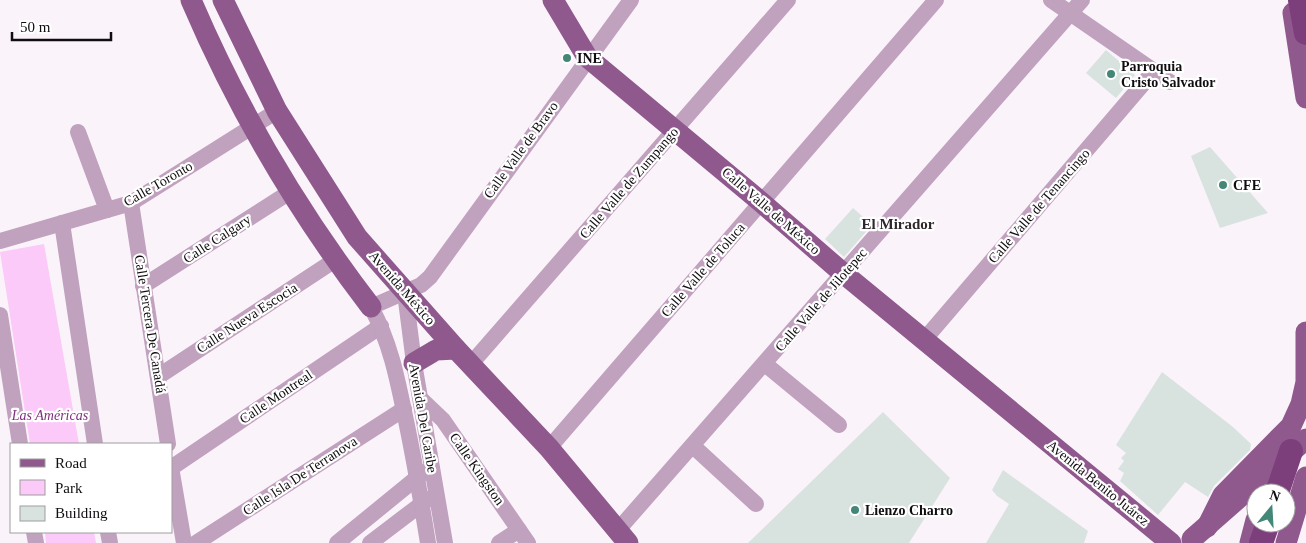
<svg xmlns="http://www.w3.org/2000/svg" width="1306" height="543" viewBox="0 0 1306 543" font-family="'Times New Roman',serif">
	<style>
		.green { fill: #fbcaf8 }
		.building { fill: #d8e3e0 }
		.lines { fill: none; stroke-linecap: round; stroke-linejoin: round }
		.minor { stroke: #c0a1be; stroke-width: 16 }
		.major { stroke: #8f598e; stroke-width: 21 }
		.highway { stroke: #7d3e7c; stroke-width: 24 }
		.poi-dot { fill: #448677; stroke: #fff; stroke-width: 2 }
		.labels { text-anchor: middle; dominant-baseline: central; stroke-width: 4.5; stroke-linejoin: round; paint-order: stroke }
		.poi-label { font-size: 14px; font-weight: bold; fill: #100d10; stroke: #fff; text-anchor: start }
		.street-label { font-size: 14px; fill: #100d10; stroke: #fff }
		.park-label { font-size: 14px; font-style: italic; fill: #80307f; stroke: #fff }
		.neighbourhood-label { font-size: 15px; font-weight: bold; fill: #2e282d; stroke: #fff }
	</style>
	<rect width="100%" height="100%" fill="#fbf3fa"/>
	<g class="green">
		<path d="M44,244L79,444H30L0,252Z"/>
		<path d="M45,532H94L96,543H46Z"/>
	</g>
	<g class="building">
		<path d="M1106,50L1135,75L1116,98L1086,73Z"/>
		<path d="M1210,147L1268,213L1220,228L1191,156Z"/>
		<path d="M853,208L872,225L844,257L825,239Z"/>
		<path d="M1162,372L1233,427L1251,444L1250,450L1214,486L1208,497L1185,482L1158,515L1120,481L1124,473L1118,469L1124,461L1121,458L1126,453L1116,445Z"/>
		<path d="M883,412L950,478L909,543H748Z"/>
		<path d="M1003,470L1088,531L1084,543H986L1009,504L997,496L992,490Z"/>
	</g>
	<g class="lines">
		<g class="minor">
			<path d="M1051,0L1170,82"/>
			<path d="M78,132L107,210"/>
			<path d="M131,203L168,444"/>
			<path d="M62,223L95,444"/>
			<path d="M0,241L131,203L277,111"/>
			<path d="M143,286L290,192"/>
			<path d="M405,293L414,363L445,543"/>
			<path d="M0,315L20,444"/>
			<path d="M924,340L1154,71"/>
			<path d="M765,364L839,425"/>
			<path d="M470,365L788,0"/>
			<path d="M159,376L335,260"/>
			<path d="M422,400L443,420L528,543"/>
			<path d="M693,446L756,504"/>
			<path d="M549,448L936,0"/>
			<path d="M171,467L184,543"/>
			<path d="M171,468L381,326"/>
			<path d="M618,530L1082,0"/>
			<path d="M34,532L36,543"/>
			<path d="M108,532L110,543"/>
			<path d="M196,543L404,409"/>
			<path d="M337,543L424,472"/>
			<path d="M370,543L428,499"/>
			<path d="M428,543C421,500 414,458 405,416C397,377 390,342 371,307L421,285L430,277L631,0"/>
			<path d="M499,543L519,530"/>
		</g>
		<g class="major">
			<path d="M191,0C238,110 298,212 371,307"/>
			<path d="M223,0L277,111L357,237L456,349L549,448L628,543"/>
			<path d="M553,0L587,57L761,202L844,274L1171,543"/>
			<path d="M1293,13L1306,98"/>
			<path d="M414,363L436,350L456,349"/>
			<path d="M1207,527L1223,495L1291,426L1301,404L1306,382V332"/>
			<path d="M1192,539L1306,439"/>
			<path d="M1250,543L1256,520"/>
			<path d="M1286,543L1306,477"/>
		</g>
		<g class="highway">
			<path d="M1300,0L1306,33"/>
			<path d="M1277,493L1291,451"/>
			<path d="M1261,543L1268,523"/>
		</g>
	</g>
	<g class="poi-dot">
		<circle cx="567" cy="58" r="5"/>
		<circle cx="1111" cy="74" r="5"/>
		<circle cx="1223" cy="185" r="5"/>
		<circle cx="855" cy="510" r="5"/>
	</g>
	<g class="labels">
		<g class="poi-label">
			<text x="577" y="58">INE</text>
			<text x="1121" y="66">Parroquia<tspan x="1121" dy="16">Cristo Salvador</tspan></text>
			<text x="1233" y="185">CFE</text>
			<text x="865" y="510">Lienzo Charro</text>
		</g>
		<g class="street-label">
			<text transform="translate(521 150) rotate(-54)">Calle Valle de Bravo</text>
			<text transform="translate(629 183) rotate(-49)">Calle Valle de Zumpango</text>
			<text transform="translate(158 184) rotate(-30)">Calle Toronto</text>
			<text transform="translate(1039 206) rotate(-49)">Calle Valle de Tenancingo</text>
			<text transform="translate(771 211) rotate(41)">Calle Valle de México</text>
			<text transform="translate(217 239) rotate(-33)">Calle Calgary</text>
			<text transform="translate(703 270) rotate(-49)">Calle Valle de Toluca</text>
			<text transform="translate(402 288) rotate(49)">Avenida México</text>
			<text transform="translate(821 300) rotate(-49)">Calle Valle de Jilotepec</text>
			<text transform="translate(247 318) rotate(-33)">Calle Nueva Escocia</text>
			<text transform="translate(150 324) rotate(81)">Calle Tercera De Canadá</text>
			<text transform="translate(276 397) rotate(-34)">Calle Montreal</text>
			<text transform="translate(423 418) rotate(80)">Avenida Del Caribe</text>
			<text transform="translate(477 469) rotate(55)">Calle Kingston</text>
			<text transform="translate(300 476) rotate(-33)">Calle Isla De Terranova</text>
			<text transform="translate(1098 483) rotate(39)">Avenida Benito Juárez</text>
		</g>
		<g class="park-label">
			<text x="50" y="415">Las Américas</text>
		</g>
		<g class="neighbourhood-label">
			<text x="898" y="224">El Mirador</text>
		</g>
	</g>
	<rect x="10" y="443" width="162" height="90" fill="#ffffff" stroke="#9f9e9f"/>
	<rect x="20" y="459" width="25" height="8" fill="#8f598e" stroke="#9f9e9f"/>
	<text x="55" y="468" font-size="15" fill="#100d10">Road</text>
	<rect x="20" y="480" width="25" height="15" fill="#fbcaf8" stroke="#9f9e9f"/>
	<text x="55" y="493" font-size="15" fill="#100d10">Park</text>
	<rect x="20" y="506" width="25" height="15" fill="#d8e3e0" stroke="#9f9e9f"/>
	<text x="55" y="518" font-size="15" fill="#100d10">Building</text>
	<g transform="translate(1271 508) rotate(18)"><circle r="24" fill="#ffffff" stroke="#9f9e9f"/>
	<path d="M0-4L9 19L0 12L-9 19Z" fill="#448677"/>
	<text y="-8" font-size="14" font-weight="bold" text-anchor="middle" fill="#100d10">N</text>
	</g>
	<path d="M12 32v8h99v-8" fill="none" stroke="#100d10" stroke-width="2.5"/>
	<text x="20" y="32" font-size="15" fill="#100d10" stroke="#ffffff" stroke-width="4" paint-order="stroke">50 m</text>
</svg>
